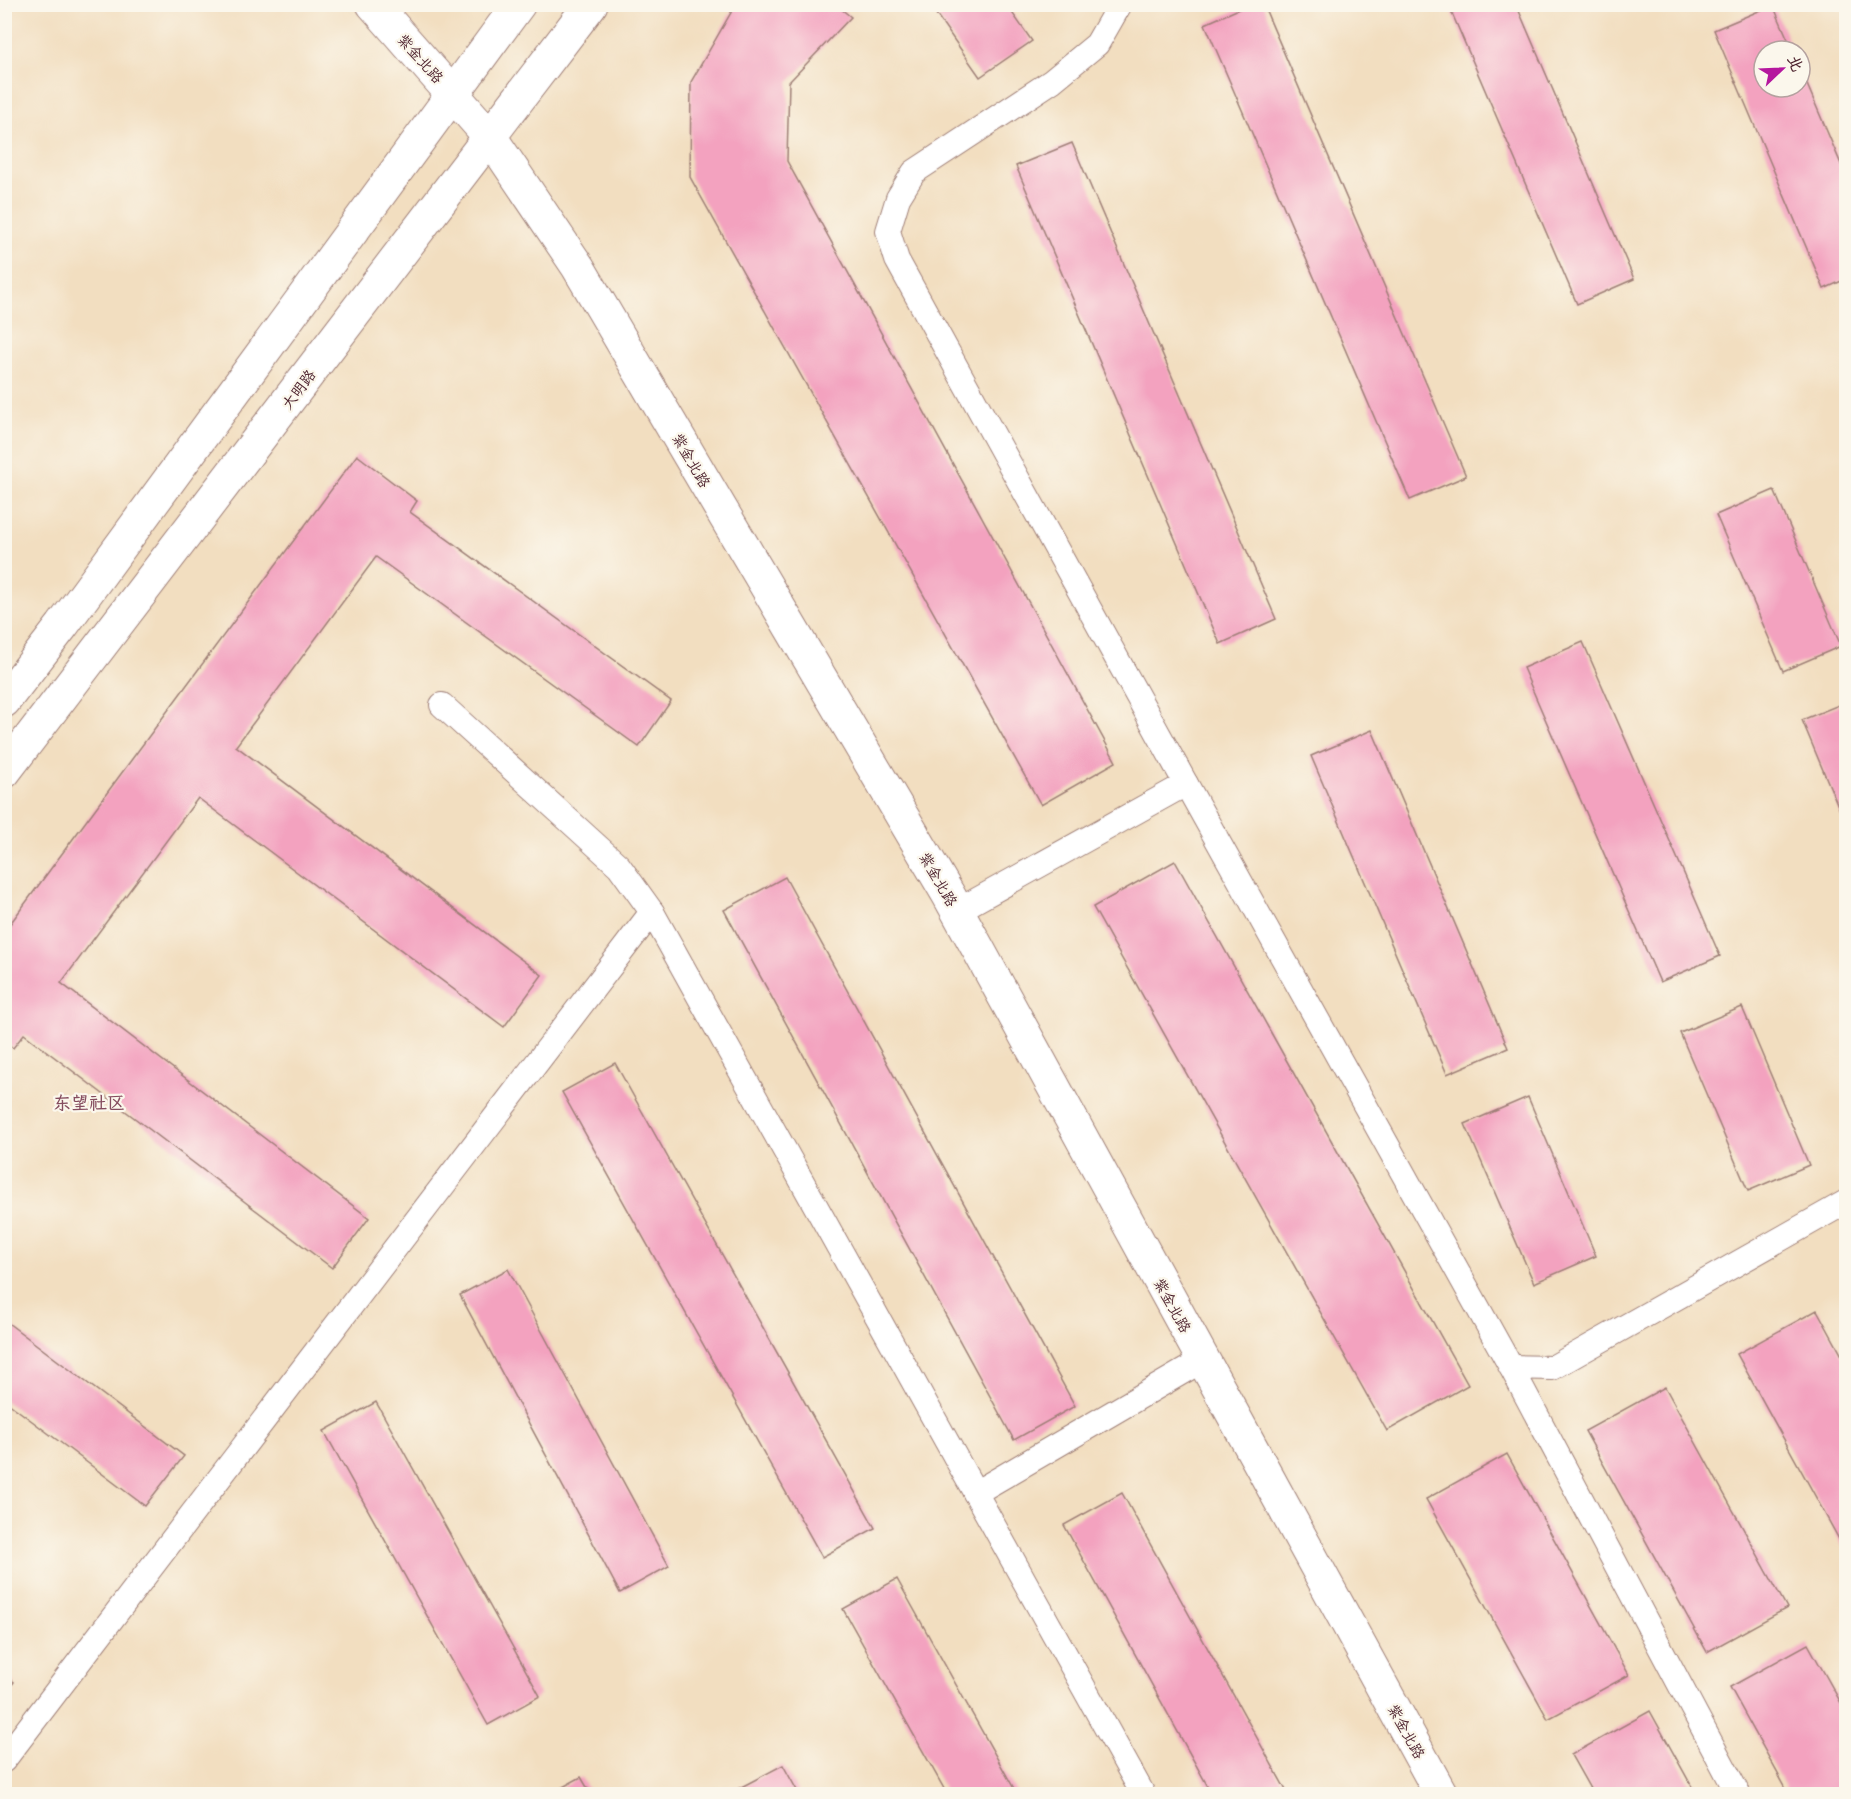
<svg xmlns="http://www.w3.org/2000/svg" width="1851" height="1799" viewBox="0 0 1851 1799" font-family="Mali,'LXGW WenKai TC',sans-serif">
	<style>
		.building { fill: #f3a2bf }
		.lines { fill: none; stroke-linecap: round; stroke-linejoin: round }
		.service-casing { stroke: #9e7e76; stroke-width: 26 }
		.tertiary-casing { stroke: #9e7e76; stroke-width: 35 }
		.service { stroke: #fff; stroke-width: 24 }
		.tertiary { stroke: #fff; stroke-width: 33 }
		.labels { text-anchor: middle; dominant-baseline: central; stroke-width: 4.5; stroke-linejoin: round; paint-order: stroke }
		.street-label { font-size: 15px; fill: #4a1f2b; stroke: #fbf7ec }
		.quarter-label { font-size: 18px; font-weight: bold; fill: #854d5f; stroke: #fbf7ec }
	</style>
	<rect width="100%" height="100%" fill="#fbf7ec"/>
	<filter id="ink" filterUnits="userSpaceOnUse"><feTurbulence type="fractalNoise" baseFrequency=".0167" numOctaves="2"/><feDisplacementMap in="SourceGraphic" scale="12" xChannelSelector="R" yChannelSelector="G"/><feConvolveMatrix kernelMatrix="1 2 1 2 8 2 1 2 1" color-interpolation-filters="sRGB"/></filter>
	<filter id="wash" filterUnits="userSpaceOnUse"><feTurbulence type="fractalNoise" baseFrequency=".008" numOctaves="4" result="noise"/><feDisplacementMap in="SourceGraphic" scale="24" xChannelSelector="R" yChannelSelector="G"/><feGaussianBlur stdDeviation="1.35" result="paint"/><feColorMatrix in="noise" values="0 0 0 0 0 0 0 0 0 0 0 0 0 0 0 0 0 1.4 0 .05"/><feComposite in="paint" operator="in"/></filter>
	<g filter="url(#wash)">
		<rect width="100%" height="100%" fill="#f2dec0"/>
		<g id="blocks">
			<g class="building">
				<path d="M736,4H835L851,17L789,82L787,161L1116,762L1041,805L690,177L691,82Z"/>
				<path d="M929,4H1006L1032,41L980,77Z"/>
				<path d="M1250,4H1263L1466,476L1410,500L1205,24Z"/>
				<path d="M1448,4H1516L1634,279L1577,304Z"/>
				<path d="M1773,5L1793,51H1764V87H1800V68L1846,176V279L1824,289L1714,30Z"/>
				<path d="M1072,143L1276,619L1220,644L1016,166Z"/>
				<path d="M357,455L417,501L410,512L671,701L639,747L376,557L236,746L542,975L504,1027L198,798L61,983L369,1218L332,1268L24,1034L13,1048L4,1041V932Z"/>
				<path d="M1774,490L1841,646L1783,671L1716,515Z"/>
				<path d="M1583,642L1720,956L1660,982L1523,668Z"/>
				<path d="M1846,702V825L1802,720Z"/>
				<path d="M1372,730L1508,1048L1447,1074L1311,756Z"/>
				<path d="M1175,861L1468,1385L1387,1431L1093,907Z"/>
				<path d="M785,877L1075,1406L1014,1440L724,910Z"/>
				<path d="M1742,1007L1809,1165L1748,1191L1680,1033Z"/>
				<path d="M615,1063L875,1528L822,1557L562,1092Z"/>
				<path d="M1528,1097L1596,1256L1534,1283L1465,1124Z"/>
				<path d="M508,1269L669,1566L620,1593L460,1295Z"/>
				<path d="M1817,1310L1846,1363V1552L1737,1354Z"/>
				<path d="M4,1320L184,1456L145,1506L4,1400Z"/>
				<path d="M1665,1387L1787,1608L1707,1652L1585,1431Z"/>
				<path d="M376,1402L540,1696L488,1725L324,1431Z"/>
				<path d="M1507,1454L1629,1675L1548,1719L1426,1499Z"/>
				<path d="M1122,1493L1288,1794H1212L1064,1525Z"/>
				<path d="M897,1579L1017,1794H947L843,1609Z"/>
				<path d="M1808,1644L1846,1712V1794H1789L1730,1687Z"/>
				<path d="M4,1675L14,1682L4,1695Z"/>
				<path d="M1650,1711L1696,1794H1593L1571,1755Z"/>
				<path d="M783,1765L799,1794H728Z"/>
				<path d="M581,1777L591,1794H550Z"/>
			</g>
		</g>
	</g>
	<g filter="url(#ink)">
		<use href="#blocks" fill-opacity="0" stroke="#9e7e76" stroke-width="1.5"/>
		<g class="lines">
			<g class="service-casing">
				<g id="service">
					<path d="M1120,4L1097,44L1052,81L914,172L898,198L888,231L897,260L1186,784L1511,1367L1738,1794"/>
					<path d="M442,705L619,866L652,912L1143,1794"/>
					<path d="M957,911L1186,784"/>
					<path d="M1511,1367L1552,1368L1846,1202"/>
					<path d="M975,1493L1203,1360"/>
					<path d="M4,1760L652,912"/>
				</g>
			</g>
			<g class="tertiary-casing">
				<g id="tertiary">
					<path d="M373,4L491,138L578,267L948,894L1441,1794"/>
					<path d="M4,701L62,626L519,4"/>
					<path d="M4,772L591,4"/>
				</g>
			</g>
			<use href="#service" class="service"/>
			<use href="#tertiary" class="tertiary"/>
		</g>
	</g>
	<g class="labels">
		<g class="street-label">
			<text transform="translate(421 58) rotate(48)">紫金北路</text>
			<text transform="translate(298 389) rotate(-53)">大明路</text>
			<text transform="translate(692 460) rotate(60)">紫金北路</text>
			<text transform="translate(939 879) rotate(60)">紫金北路</text>
			<text transform="translate(1173 1305) rotate(61)">紫金北路</text>
			<text transform="translate(1407 1731) rotate(61)">紫金北路</text>
		</g>
		<g class="quarter-label">
			<text x="89" y="1102">东望社区</text>
		</g>
	</g>
	<rect width="1851" height="1799" fill="none" stroke="#fbf7ec" stroke-width="24"/>
	<g transform="translate(1782 69) rotate(67)"><circle r="28" fill="#fbf7ec" stroke="#b4a19f" stroke-width="1.5"/>
	<path d="M0-4.5L10 22L0 15L-10 22Z" fill="#b5179e"/>
	<text y="-9" font-size="16" font-weight="bold" text-anchor="middle" fill="#4a1f2b">北</text>
	</g>
</svg>
